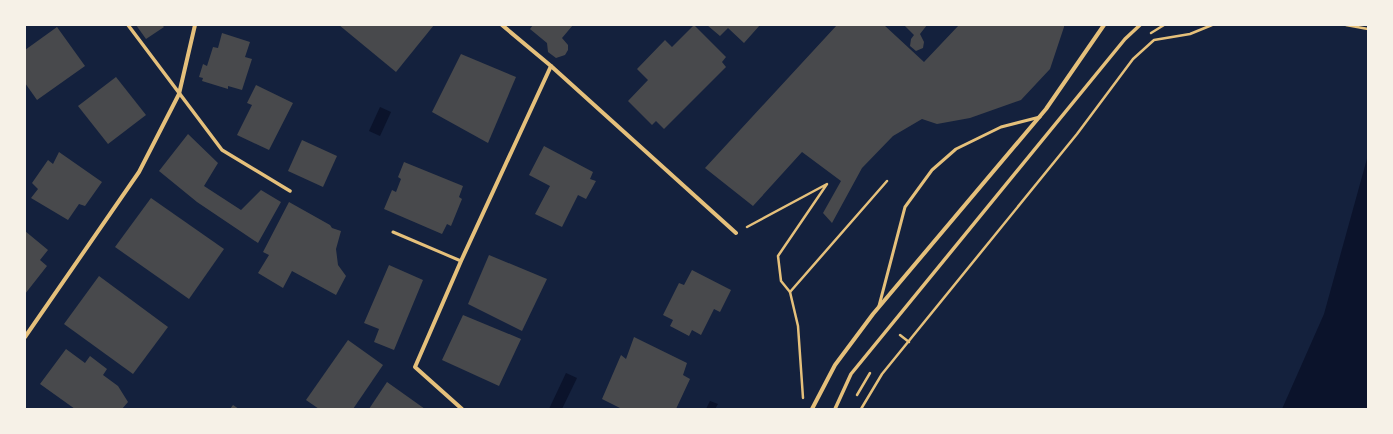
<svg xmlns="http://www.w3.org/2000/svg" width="1393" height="434" viewBox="0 0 1393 434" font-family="'Public Sans',sans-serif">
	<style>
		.water { fill: #0b132b }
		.building { fill: #48494c }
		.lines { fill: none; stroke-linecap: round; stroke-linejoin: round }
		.path { stroke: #e5c07b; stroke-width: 2.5 }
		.service { stroke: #e5c07b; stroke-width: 3 }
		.pedestrian { stroke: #e5c07b; stroke-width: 3.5 }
		.minor { stroke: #e5c07b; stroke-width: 4 }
	</style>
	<rect width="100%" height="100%" fill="#14213d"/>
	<g class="water">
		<path d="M380,107L391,112L380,136L369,131Z"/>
		<path d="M1368,155V409H1282L1324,314Z"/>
		<path d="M566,373L577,378L562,409H549Z"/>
		<path d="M710,401L718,404L715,409H706Z"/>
	</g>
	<g class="building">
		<path d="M136,25H162L164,27L146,39Z"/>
		<path d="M339,25H434L396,72Z"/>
		<path d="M533,25H573L562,38L568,45V50L565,55L556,58L548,52L547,43L530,29Z"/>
		<path d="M694,25L726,57L722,62L726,67L664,129L656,121L652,125L628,101L648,80L637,69L665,40L672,47Z"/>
		<path d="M707,25H760L744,43L728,28L720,36Z"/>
		<path d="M837,25H884L924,62L959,25H1064V27L1050,69L1021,100L970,118L937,124L922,119L893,136L862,168L832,223L823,213L841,181L802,152L753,206L705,168Z"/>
		<path d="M904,25H927L920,34L924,42L923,48L916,51L910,46L911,39L914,35Z"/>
		<path d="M57,27L85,66L37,100L25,83V50Z"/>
		<path d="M222,33L250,42L245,57L252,59L242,90L228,86V89L202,81L203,78L199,77L203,64L207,66L213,47L218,48Z"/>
		<path d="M461,54L516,77L488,143L432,112Z"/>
		<path d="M116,77L146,115L108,144L78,106Z"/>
		<path d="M256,85L293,103L269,150L237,135L252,105L247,103Z"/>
		<path d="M188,134L218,163L204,186L241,210L261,190L281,202L258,243L197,202L159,171Z"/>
		<path d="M302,140L337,156L323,187L288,171Z"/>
		<path d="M544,146L593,172L590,179L596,181L586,199L578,195L562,227L535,214L550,186L529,175Z"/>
		<path d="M59,152L102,182L85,206L79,204L68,220L31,198L38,189L32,183L48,160L53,164Z"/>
		<path d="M404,162L463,186L459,197L462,199L451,226L447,224L442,234L384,209L392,190L396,192L401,179L398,177Z"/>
		<path d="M151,198L224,249L189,299L115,247Z"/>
		<path d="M289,202L330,225L332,228L341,231L336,249L338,265L346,276L336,295L292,271L283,288L258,273L269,255L263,252Z"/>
		<path d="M25,231L48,250L40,260L47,266L25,294Z"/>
		<path d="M489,255L547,279L522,331L468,304Z"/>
		<path d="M389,265L423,280L394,350L374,342L379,329L364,323Z"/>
		<path d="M692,270L731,290L720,312L714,309L701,335L692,330L689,336L670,326L673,320L663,315L679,283L684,285Z"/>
		<path d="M99,276L168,327L133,374L64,324Z"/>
		<path d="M463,315L521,339L499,386L442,360Z"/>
		<path d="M634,337L687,363L683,375L690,379L676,409H622L602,399L621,355L626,359Z"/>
		<path d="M348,340L383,365L353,409H319L306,400Z"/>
		<path d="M66,349L85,363L90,356L107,369L103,375L118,386L128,402L122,409H75L40,384Z"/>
		<path d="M387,382L425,409H369Z"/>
		<path d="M233,405L239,409H230Z"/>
	</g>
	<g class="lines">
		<g class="path">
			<path d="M1346,25L1368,29"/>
			<path d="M1151,33L1164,25"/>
			<path d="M747,227L827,184L778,256L781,281L790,292L798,326L803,398"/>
			<path d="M790,292L887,181"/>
			<path d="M900,335L909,342"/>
			<path d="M857,395L870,373"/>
			<path d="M861,409L882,374L1077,134L1133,59L1154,40L1190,34L1212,25"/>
		</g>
		<g class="service">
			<path d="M393,232L461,261"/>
			<path d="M879,306L905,207L932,170L956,149L1001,127L1040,117"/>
		</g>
		<g class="pedestrian">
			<path d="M128,25L222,150L290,191"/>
			<path d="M835,409L851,374L1125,39L1140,25"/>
		</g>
		<g class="minor">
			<path d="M502,25L551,66L736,233"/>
			<path d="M25,337L139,172L179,94L195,25"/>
			<path d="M462,409L415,367L461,261L551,66"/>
			<path d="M812,409L835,365L873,314L1046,109L1104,25"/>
		</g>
	</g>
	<rect width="1393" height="434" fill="none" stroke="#f6f1e7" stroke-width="52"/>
</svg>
